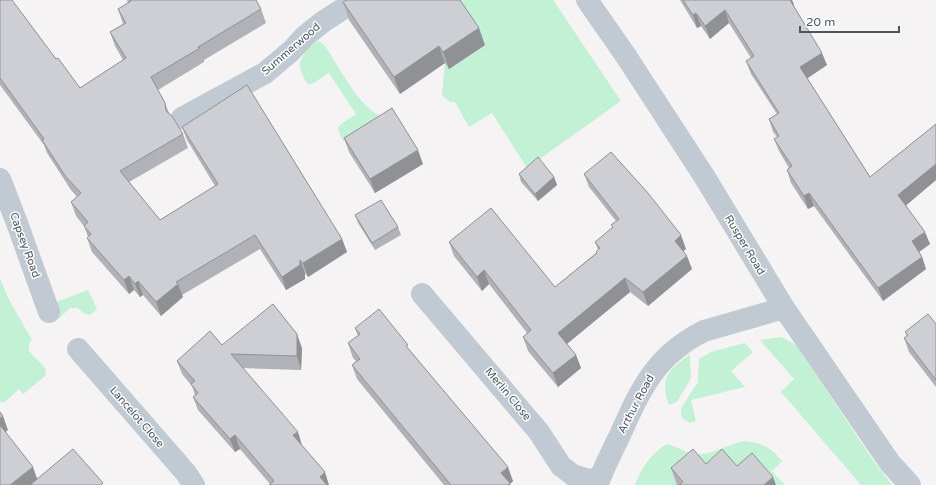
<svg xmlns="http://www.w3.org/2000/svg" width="936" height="485" viewBox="0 0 936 485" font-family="'Varela Round',sans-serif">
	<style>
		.green { fill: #c3f1d5 }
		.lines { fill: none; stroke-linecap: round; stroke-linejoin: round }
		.street { stroke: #c1cad2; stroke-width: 22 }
		.wall { fill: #b0b2b7 }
		.shaded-wall { fill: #909195 }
		.building { fill: #cdcfd5; stroke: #909195 }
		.labels { text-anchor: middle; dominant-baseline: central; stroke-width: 3; stroke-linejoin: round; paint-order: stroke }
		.street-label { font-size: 11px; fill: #4a5661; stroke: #fff }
	</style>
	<rect width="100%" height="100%" fill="#f5f3f3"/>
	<g class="green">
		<path d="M454,0H553L621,101L527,168L492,113L469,127L455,102H450L442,95L445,63L449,69Z"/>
		<path d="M319,41L325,46C338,65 359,107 379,115L377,121L343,141L339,132L338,128L341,124L356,114L329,73L312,84H308C304,79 299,69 300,63C302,54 311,43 319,41Z"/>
		<path d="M0,278L8,298L32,340L29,343V351L46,369L45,376L23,394L19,389L5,402H0Z"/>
		<path d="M88,290L97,309L90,315L83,313L78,308H70L58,319L49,305Z"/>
		<path d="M782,337L796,345L873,460L892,485H861L781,392L794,379L760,340Z"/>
		<path d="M745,343L753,352L731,371L745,387L691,400L696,421L690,423L682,418L681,413V408L698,382L699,359L711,352Z"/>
		<path d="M690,354L691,378L677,402L669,405C659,375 669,371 690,354Z"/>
		<path d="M744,441C764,444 769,446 782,461L772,471L785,485H635C641,469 652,452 667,444C676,446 685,452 693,454C707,457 729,444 744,441Z"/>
	</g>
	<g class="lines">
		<g class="street">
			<path d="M587,0L626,56L704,176L784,308L890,463L910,485"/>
			<path d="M182,118L265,73L291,51L305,36L324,21L357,0"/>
			<path d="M0,179L17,223L49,312"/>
			<path d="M422,294L539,432L561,466L573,475L585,479L599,481"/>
			<path d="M78,349L186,473L194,485"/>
			<path d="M597,485C604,468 612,451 620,435C641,388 656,355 704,331L784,308"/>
		</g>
	</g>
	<g class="wall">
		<path d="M0,0L56,59L80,88L123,60L115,46L110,32L123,24L118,9L128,3L127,0H256L261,9L266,23L204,60V62L158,90L165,103L169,113L183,134L188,148L129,182L160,220L215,186L187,140L182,127L342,239L347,252L308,277L305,273V279L286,290L260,249L182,295L183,297L161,316L143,295L140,297L134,290L129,294L92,252L87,238L88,237L84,226L76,216L71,202L77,197L71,190L47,153L44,145L0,85Z"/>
		<path d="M680,0H792L794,5L793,6L827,65L807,78L870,177L936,124V180L906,205L930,244L919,252L922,257L926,269L883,301L814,206L808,209L791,183L787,170L789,168L779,151L774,139L777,137L773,132L769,119L777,114L751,74L746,61L751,58L729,23L710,39L701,26L697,28Z"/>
		<path d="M343,2L485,45L449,69L445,63L400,94L349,20Z"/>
		<path d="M344,138L423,164L375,193L349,152Z"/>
		<path d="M519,174L554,177L557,185L538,201L521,182Z"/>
		<path d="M584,174L686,249L683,251L692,269L648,306L630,292L567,344L576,355L581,368L558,387L528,351L523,337L527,333L489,284L482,291L454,256L449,242L555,287L596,253L598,250L595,242L613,228L611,225L616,221L589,187Z"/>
		<path d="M355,215L398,227L401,235L375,250L358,223Z"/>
		<path d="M936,324V387L909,352L904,338L907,336L905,332Z"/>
		<path d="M355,328L409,349L513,481L510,484V485H444L357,379L352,365L356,361L353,358L348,343L358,336Z"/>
		<path d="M222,345L302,348L301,370L242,368L302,445V446L325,472L270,484L240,449L235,452L198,410L193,397L195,395L192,386L182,374L177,361Z"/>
		<path d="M706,464L737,466L776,485H677L671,468Z"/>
	</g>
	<g class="shaded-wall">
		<path d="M788,0H792L794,5L791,7Z"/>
		<path d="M725,10L729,23L710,39L705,26Z"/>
		<path d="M696,13L701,26L697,28L693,15Z"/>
		<path d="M479,28L485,45L449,69L443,52Z"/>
		<path d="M439,46L445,63L400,94L394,77Z"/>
		<path d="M822,53L827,65L805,80L800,67Z"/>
		<path d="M418,150L423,164L375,193L370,179Z"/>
		<path d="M936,164V180L903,208L898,195Z"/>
		<path d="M554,177L557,185L538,201L535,194Z"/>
		<path d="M809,193L814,206L808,209L804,196Z"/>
		<path d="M925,232L930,244L916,254L912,241Z"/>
		<path d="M681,235L686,249L680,254L675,241Z"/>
		<path d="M342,239L347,252L308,277L303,263Z"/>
		<path d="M687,256L692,269L648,306L643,292Z"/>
		<path d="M922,257L926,269L883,301L878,288Z"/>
		<path d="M300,260L305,273V279L286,290L282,277Z"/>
		<path d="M484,270L489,284L482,291L477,277Z"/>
		<path d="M129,276L134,290L129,294L124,280Z"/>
		<path d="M625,278L630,292L563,347L558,333Z"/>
		<path d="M138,281L143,295L140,297L135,284Z"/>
		<path d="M178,284L183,297L161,316L156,302Z"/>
		<path d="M297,334L302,348L301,370L297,356Z"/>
		<path d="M576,355L581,368L558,387L553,373Z"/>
		<path d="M3,416L8,430L2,435L0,430V419Z"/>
		<path d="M298,432L302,445L298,449L293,435Z"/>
		<path d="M235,435L240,449L235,452L230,439Z"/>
		<path d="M33,467L38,481L33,485H10Z"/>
		<path d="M508,467L513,481L510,484V485H505L501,473Z"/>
		<path d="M325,472L329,485H323L320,477Z"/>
		<path d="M773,477L776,485H764Z"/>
	</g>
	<g class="building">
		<path d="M0,0H12L56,59L58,58L80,88L126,58L110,32L126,23L118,9L131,1L130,0H256L261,9L198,47L200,48L151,77L165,103L166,111L172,116L183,134L120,171L160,220L218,184L182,127L247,85L342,239L303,263L300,260V265L282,277L255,235L176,282L178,284L156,302L138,281L135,284L129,276L124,280L87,238L91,234L84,226L88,222L71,202L81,193L66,177L42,140L44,139L0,78Z"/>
		<path d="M347,0H460L479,28L443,52L439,46L394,77L343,2Z"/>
		<path d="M683,0H790L822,53L800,67L870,177L936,124V164L898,195L925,232L912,241L922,257L878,288L809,193L804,196L787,170L792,166L774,139L779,136L769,119L779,113L746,61L754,56L725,10L705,26L696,13L693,15Z"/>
		<path d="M392,108L418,150L370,179L344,138Z"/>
		<path d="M611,152L648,193L681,235L675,241L687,256L643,292L625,278L558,333L576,355L553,373L523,337L531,330L484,270L477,277L449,242L491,208L555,287L597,253L596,252L600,248L595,242L613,227L611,225L619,219L584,174Z"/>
		<path d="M538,157L554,177L535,194L519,174Z"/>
		<path d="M381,200L398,227L372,243L355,215Z"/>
		<path d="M273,304L297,334V356L231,354L298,432L293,435L325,472L320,477L327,485H269L274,481L235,435L230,439L193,397L198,393L191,384L195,381L177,361L210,331L222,345Z"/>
		<path d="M379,309L408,345L406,346L508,467L501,473L510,483L508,485H451L352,365L360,359L348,343L360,334L355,328Z"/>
		<path d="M928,314L936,324V380L904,338L908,335L905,332Z"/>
		<path d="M0,412L3,416L0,419Z"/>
		<path d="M0,425L33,467L10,485H0Z"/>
		<path d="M73,449L103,483L101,485H30Z"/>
		<path d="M693,449L706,464L722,449L737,466L752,453L773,477L764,485H679L683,482L671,468Z"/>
	</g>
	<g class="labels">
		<g class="street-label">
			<text transform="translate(291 49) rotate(-41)">Summerwood</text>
			<text transform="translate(25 245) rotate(70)">Capsey Road</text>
			<text transform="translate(745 245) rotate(59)">Rusper Road</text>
			<text transform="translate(508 394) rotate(50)">Merlin Close</text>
			<text transform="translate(636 404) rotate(-62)">Arthur Road</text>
			<text transform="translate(137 417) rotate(49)">Lancelot Close</text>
		</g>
	</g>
	<path d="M800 26v6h99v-6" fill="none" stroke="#4a5661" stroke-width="2"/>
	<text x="806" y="26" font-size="12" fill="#4a5661" stroke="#ffffff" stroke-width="3" paint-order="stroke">20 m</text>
</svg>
